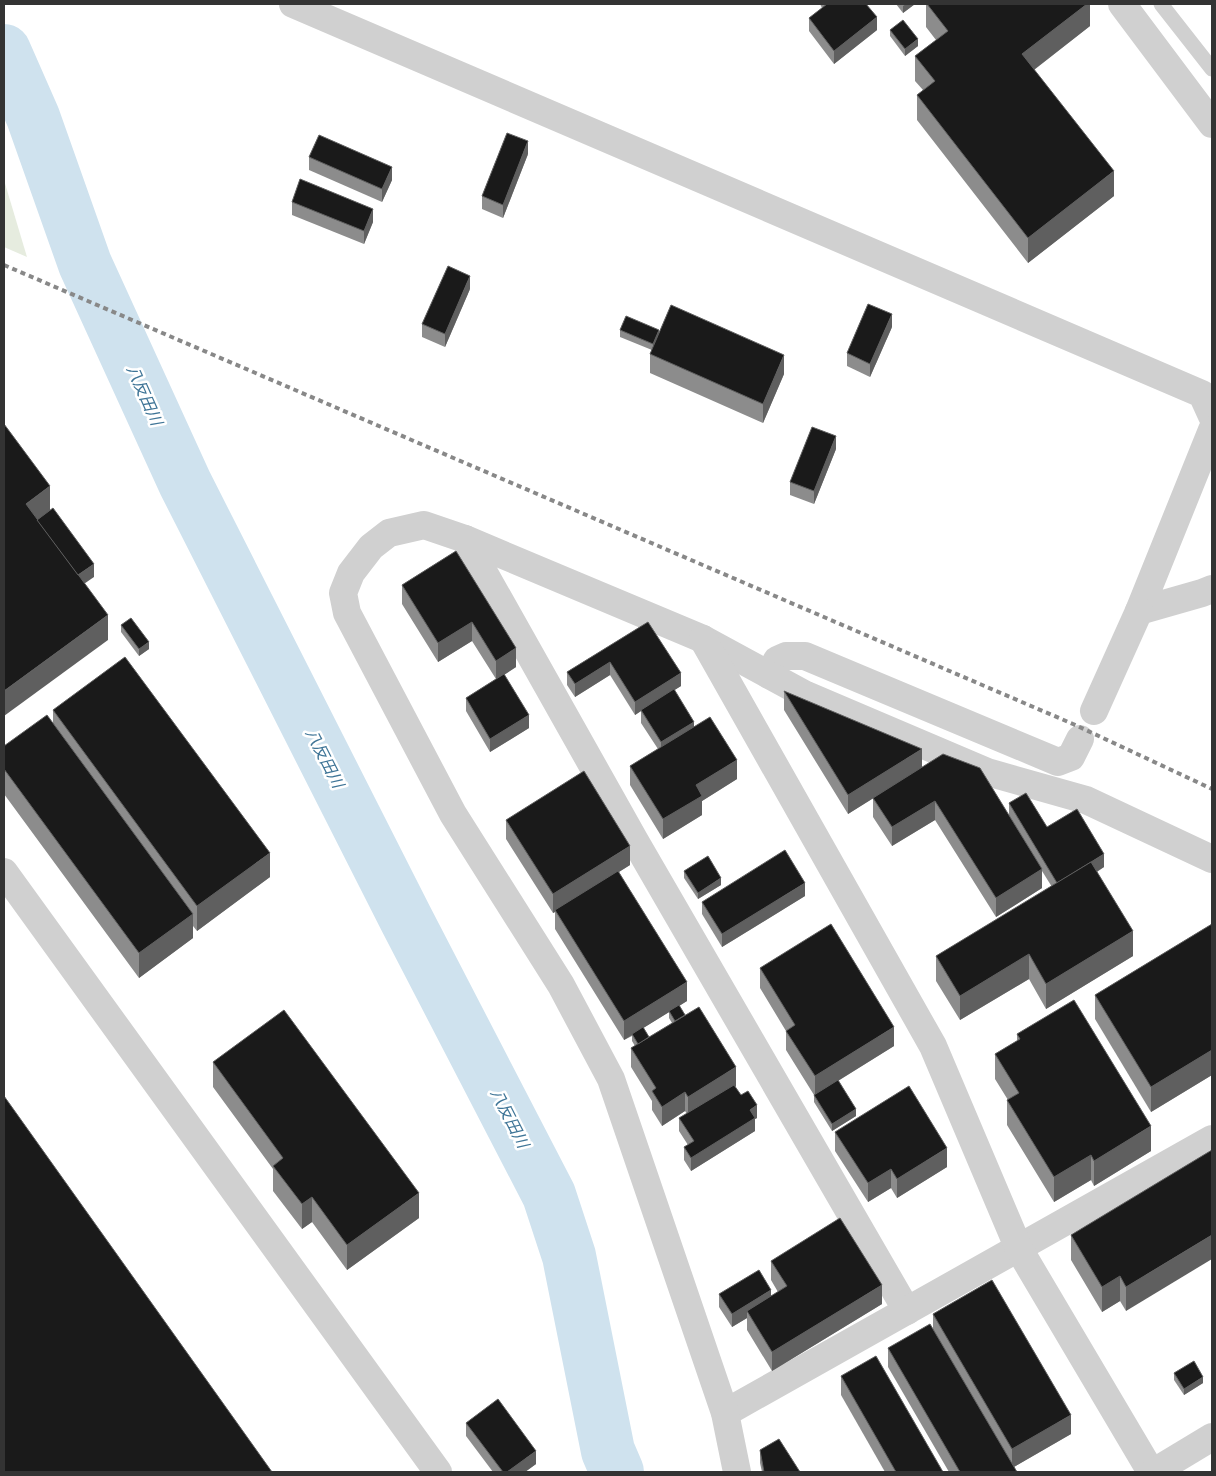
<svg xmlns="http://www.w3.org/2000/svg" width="1216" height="1476" viewBox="0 0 1216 1476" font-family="Inter,'Noto Sans JP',sans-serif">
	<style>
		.green { fill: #e6ecdf }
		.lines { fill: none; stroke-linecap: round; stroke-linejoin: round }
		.river { stroke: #cfe2ee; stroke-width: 54 }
		.service { stroke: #d0d0d0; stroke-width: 15 }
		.minor { stroke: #d0d0d0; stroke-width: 28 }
		.tertiary { stroke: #d0d0d0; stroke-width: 28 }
		.rail { stroke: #888; stroke-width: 4; stroke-dasharray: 5 4; stroke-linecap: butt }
		.wall { fill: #8c8c8c; fill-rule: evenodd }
		.shaded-wall { fill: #5f5f5f }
		.building { fill: #1a1a1a; stroke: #5f5f5f }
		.labels { text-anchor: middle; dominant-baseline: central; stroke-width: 5; stroke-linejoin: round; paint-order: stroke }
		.water-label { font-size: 16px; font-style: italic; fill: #3f7597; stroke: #fff }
	</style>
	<rect width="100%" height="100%" fill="#fff"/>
	<path class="green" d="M4,180L27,257L4,247Z"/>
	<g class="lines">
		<path class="river" d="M4,51L33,117L85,264L185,483L406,919L549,1195L569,1256L608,1451L617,1472"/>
		<path class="service" d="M1161,4L1212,69"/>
		<g class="minor">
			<path d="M293,4L1202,394L1212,416"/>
			<path d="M1122,4L1212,124"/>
			<path d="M1212,430L1139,611L1202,593L1212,589"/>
			<path d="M465,539L635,841L907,1311"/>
			<path d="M769,675L777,660L786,656H805L1058,762L1071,757L1080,739"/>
			<path d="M1094,711L1139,611"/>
			<path d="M4,872L438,1472"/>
			<path d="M725,1413L1212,1139"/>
			<path d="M737,1472L725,1413L611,1079L561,985L453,814L347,613L343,593L351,573L371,547L389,533L424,525L465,539L703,639L806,695L987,772L1086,800L1212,859"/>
		</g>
		<g class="tertiary">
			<path d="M703,639L933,1046L1019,1249L1151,1472"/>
			<path d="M1154,1472L1212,1437"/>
		</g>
		<path class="rail" d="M4,265L1073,724L1212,789"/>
	</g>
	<g class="wall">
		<path d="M820,4H866L877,30L834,64L809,31V18L822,8Z"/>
		<path d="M896,4H915L903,13Z"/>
		<path d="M926,4H1090V26L1034,70L1114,196L1028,263L917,120V95L923,90L915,81V56L936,40L926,27Z"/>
		<path d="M890,30L918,46L905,56L890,36Z"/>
		<path d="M528,154L503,218L482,209V196Z"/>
		<path d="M309,157L392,180L382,202L309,170Z"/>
		<path d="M292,202L373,222L364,244L292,215Z"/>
		<path d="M470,289L445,347L422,337V324Z"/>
		<path d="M892,327L870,377L847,366V353Z"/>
		<path d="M620,330L659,334L784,374L763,423L650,373V354L652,350L620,337Z"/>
		<path d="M836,449L814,504L790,495V482Z"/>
		<path d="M456,551L516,667L504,675L529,728L490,752L466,711V698L496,679L472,641L438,662L402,604V585Z"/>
		<path d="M648,622L681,686L674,690L694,727L737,779L702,801V815L663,839L630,785V766L658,749L641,723V711L635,715L610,675L575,697L567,685V672Z"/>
		<path d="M121,625L149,649L139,656L121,632Z"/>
		<path d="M784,691L922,767L1009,816V803L1047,827L1104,867L1097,872L1133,956L1046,1009L1029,979L960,1020L936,981V956L1052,887L1042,871V888L996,917L935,820L892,846L873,817V798L848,814L784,710Z"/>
		<path d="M53,710L270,877L197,931L193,926V938L139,978L4,794V746L53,723Z"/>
		<path d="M506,820L630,865L619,872L687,1001L679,1006L736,1086L735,1087L757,1118L755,1119V1131L691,1171L684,1160V1147L688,1145L679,1131V1118L687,1114L685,1111L662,1126L652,1110V1101L631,1067V1048L635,1046L632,1041V1036L624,1040L555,929V912L553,913L506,839ZM669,1012V1018L672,1023L649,1037L643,1028Z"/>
		<path d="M684,871L721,885L698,899L684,878Z"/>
		<path d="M805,896L722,947L702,914V902Z"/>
		<path d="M1212,924V1075L1151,1112L1095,1019V995Z"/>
		<path d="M760,968L894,1046L838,1081L856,1116L832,1131L814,1102V1095L786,1050V1031L760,988Z"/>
		<path d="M1017,1034L1151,1151L1094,1186L1091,1180L1054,1202L1007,1125V1100H1008L995,1079V1054L1017,1041Z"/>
		<path d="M213,1062L419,1218L347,1270L312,1222L302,1229L273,1191V1169L213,1087Z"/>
		<path d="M835,1132L947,1167L897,1198L891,1188L868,1202L835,1151Z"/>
		<path d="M1212,1150L1126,1311L1120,1301L1102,1312L1071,1260V1235Z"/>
		<path d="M771,1261L882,1304L772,1371L747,1330V1318L732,1327L719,1307V1294L771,1296L778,1292L771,1280Z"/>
		<path d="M933,1314L1071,1434L1014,1467L1017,1472H949L888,1367V1348L933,1329Z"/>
		<path d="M1174,1373L1203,1383L1184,1395L1174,1380Z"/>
		<path d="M841,1376L943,1472H885L841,1395Z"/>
		<path d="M466,1423L536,1464L525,1472H493L466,1436Z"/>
		<path d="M760,1450L800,1472H762L760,1463Z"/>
	</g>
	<g class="shaded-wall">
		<path d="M906,4H915L903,13V6Z"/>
		<path d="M1087,4H1090V26L1022,79V54Z"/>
		<path d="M877,17V30L834,64V51Z"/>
		<path d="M918,39V46L905,56V49Z"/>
		<path d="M528,141V154L503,218V205Z"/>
		<path d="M392,167V180L382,202V189Z"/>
		<path d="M1114,171V196L1028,263V238Z"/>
		<path d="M373,209V222L364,244V231Z"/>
		<path d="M470,276V289L445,347V334Z"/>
		<path d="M892,314V327L870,377V364Z"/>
		<path d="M659,330V337L653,351V344Z"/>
		<path d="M784,355V374L763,423V404Z"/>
		<path d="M836,436V449L814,504V491Z"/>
		<path d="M50,486V511L26,529V504Z"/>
		<path d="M94,564V577L78,588V575Z"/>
		<path d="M108,615V640L4,716V691Z"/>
		<path d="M472,622V641L438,662V643Z"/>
		<path d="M149,642V649L139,656V649Z"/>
		<path d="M516,648V667L496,680V661Z"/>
		<path d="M610,662V675L575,697V684Z"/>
		<path d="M681,673V686L642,711L641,710V711L635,715V702Z"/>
		<path d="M529,715V728L490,752V739Z"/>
		<path d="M694,722V735L661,755V742Z"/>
		<path d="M922,749V768L848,814V795Z"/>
		<path d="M737,760V779L702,801V815L663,839V819L696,785Z"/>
		<path d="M935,801V820L892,846V827Z"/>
		<path d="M630,846V865L556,911L555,910V912L553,913V894Z"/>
		<path d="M270,853V877L197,931V906Z"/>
		<path d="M1104,854V867L1057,896V883Z"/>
		<path d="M1042,869V888L996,917V898Z"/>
		<path d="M721,878V885L698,899V893Z"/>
		<path d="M805,883V896L722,947V934Z"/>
		<path d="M193,914V938L139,978V953Z"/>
		<path d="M1133,931V956L1046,1009V984Z"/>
		<path d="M1029,954V979L960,1020V996Z"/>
		<path d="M687,982V1001L624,1040V1021Z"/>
		<path d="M894,1027V1046L815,1095V1076Z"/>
		<path d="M1212,1050V1075L1151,1112V1087Z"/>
		<path d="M736,1067V1086L688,1116V1097Z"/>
		<path d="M685,1092V1111L662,1126V1107Z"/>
		<path d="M757,1105V1118L755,1119V1131L691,1171V1158L750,1110Z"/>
		<path d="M856,1109V1116L832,1131V1124Z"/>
		<path d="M1151,1126V1151L1094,1186V1161Z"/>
		<path d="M947,1148V1167L897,1198V1179Z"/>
		<path d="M1091,1155V1180L1054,1202V1177Z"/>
		<path d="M891,1169V1188L868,1202V1183Z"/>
		<path d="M419,1193V1218L347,1270V1245Z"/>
		<path d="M312,1197V1222L302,1229V1204Z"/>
		<path d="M1212,1235V1259L1126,1311V1287Z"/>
		<path d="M1120,1276V1301L1102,1312V1287Z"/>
		<path d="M882,1285V1304L772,1371V1352Z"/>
		<path d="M771,1290V1303L747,1311V1318L732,1327V1314Z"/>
		<path d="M1203,1377V1383L1184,1395V1389Z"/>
		<path d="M1071,1415V1434L1012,1468V1449Z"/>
		<path d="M536,1451V1464L525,1472H507Z"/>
	</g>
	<g class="building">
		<path d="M827,4H866L877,17L834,51L809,18Z"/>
		<path d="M927,4H1087L1022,54L1114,171L1028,238L917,95L935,81L915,56L948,31Z"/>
		<path d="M903,20L918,39L905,49L890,30Z"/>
		<path d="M507,133L528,141L503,205L482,196Z"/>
		<path d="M319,135L392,167L382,189L309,157Z"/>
		<path d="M300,179L373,209L364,231L292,202Z"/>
		<path d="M448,266L470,276L445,334L422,324Z"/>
		<path d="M868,304L892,314L870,364L847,353Z"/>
		<path d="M671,305L784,355L763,404L650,354Z"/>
		<path d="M626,316L659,330L653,344L620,330Z"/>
		<path d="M4,424L50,486L26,504L108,615L4,691Z"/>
		<path d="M812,427L836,436L814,491L790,482Z"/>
		<path d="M53,508L94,564L78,575L37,520Z"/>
		<path d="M456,551L516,648L496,661L472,622L438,643L402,585Z"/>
		<path d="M131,618L149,642L139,649L121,625Z"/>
		<path d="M648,622L681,673L635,702L610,662L575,684L567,672Z"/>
		<path d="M125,657L270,853L197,906L53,710Z"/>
		<path d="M504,674L529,715L490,739L466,698Z"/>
		<path d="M674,689L694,722L661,742L641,710Z"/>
		<path d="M784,691L922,749L848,795Z"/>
		<path d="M47,715L193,914L139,953L4,769V746Z"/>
		<path d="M710,717L737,760L696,785L702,796L663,819L630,766Z"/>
		<path d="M943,754L980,768L1042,869L996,898L935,801L892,827L873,798Z"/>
		<path d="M584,771L630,846L553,894L506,820Z"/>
		<path d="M1026,793L1047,827L1077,809L1104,854L1057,883L1009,803Z"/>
		<path d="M785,850L805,883L722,934L702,902Z"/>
		<path d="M708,856L721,878L698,893L684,871Z"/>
		<path d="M1091,862L1133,931L1046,984L1029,954L960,996L936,956Z"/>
		<path d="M618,871L687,982L624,1021L555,910Z"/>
		<path d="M831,924L894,1027L815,1076L786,1031L795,1025L760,968Z"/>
		<path d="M1212,924V1050L1151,1087L1095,995Z"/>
		<path d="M1074,1000L1151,1126L1094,1161L1091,1155L1054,1177L1007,1100L1019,1093L995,1054L1020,1039L1017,1034Z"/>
		<path d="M679,1005L685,1015L675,1021L669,1011Z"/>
		<path d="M699,1007L736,1067L688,1097L685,1092L662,1107L652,1091L656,1088L631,1048Z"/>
		<path d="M284,1010L419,1193L347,1245L312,1197L302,1204L273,1166L283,1158L213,1062Z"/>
		<path d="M643,1027L649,1037L638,1044L632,1034Z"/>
		<path d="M838,1080L856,1109L832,1124L814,1095Z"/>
		<path d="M734,1085L741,1095L748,1091L757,1105L750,1110L755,1118L691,1158L684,1147L694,1141L679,1118Z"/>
		<path d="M909,1086L947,1148L897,1179L891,1169L868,1183L835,1132Z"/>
		<path d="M4,1096L272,1472H4Z"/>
		<path d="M1212,1150V1235L1126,1287L1120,1276L1102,1287L1071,1235Z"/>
		<path d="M840,1218L882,1285L772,1352L747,1311L787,1286L771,1261Z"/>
		<path d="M759,1270L771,1290L732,1314L719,1294Z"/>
		<path d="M992,1280L1071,1415L1012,1449L933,1314Z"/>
		<path d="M930,1324L1017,1472H960L888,1348Z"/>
		<path d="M876,1356L943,1472H896L841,1376Z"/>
		<path d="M1194,1361L1203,1377L1184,1389L1174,1373Z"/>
		<path d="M498,1399L536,1451L507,1472H503L466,1423Z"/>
		<path d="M779,1439L800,1472H764L760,1450Z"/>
	</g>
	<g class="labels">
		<g class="water-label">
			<text transform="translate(145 395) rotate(66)">八反田川</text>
			<text transform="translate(325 758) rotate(63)">八反田川</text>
			<text transform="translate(510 1118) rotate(63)">八反田川</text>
		</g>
	</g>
	<rect width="1216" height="1476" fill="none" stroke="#333333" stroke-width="10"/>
</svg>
